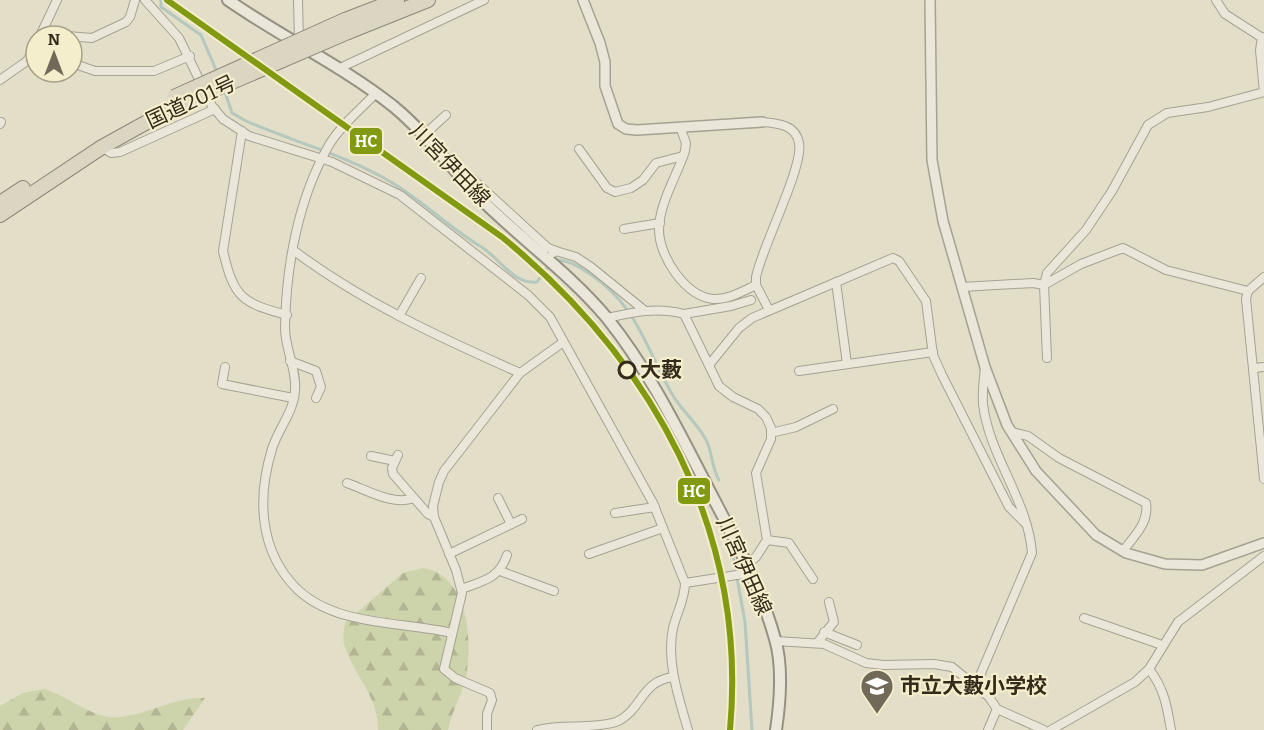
<svg xmlns="http://www.w3.org/2000/svg" width="1264" height="730" viewBox="0 0 1264 730" font-family="Bitter,'Noto Sans JP',serif">
	<style>
		.forest { fill: url(#forest-firs) }
		.lines { fill: none; stroke-linecap: round; stroke-linejoin: round }
		.stream { stroke: #b4c8be; stroke-width: 3 }
		.minor-casing { stroke: #a6a292; stroke-width: 10 }
		.tertiary-casing { stroke: #a6a292; stroke-width: 12 }
		.secondary-casing { stroke: #969182; stroke-width: 14 }
		.trunk-casing { stroke: #8c8779; stroke-width: 16 }
		.minor { stroke: #eae7da; stroke-width: 8 }
		.tertiary { stroke: #eae7da; stroke-width: 9 }
		.secondary { stroke: #eae7da; stroke-width: 10 }
		.trunk { stroke: #dbd6c2; stroke-width: 14 }
		.trunk-bridge-casing { stroke: #8c8779; stroke-width: 16; stroke-linecap: butt }
		.trunk-bridge { stroke: #dbd6c2; stroke-width: 14 }
		.rail-1-casing { stroke: #f4eecd; stroke-width: 10 }
		.rail-1 { stroke: #819a11; stroke-width: 6 }
		.stop-dot { fill: #f4eecd; stroke: #342b1b; stroke-width: 3 }
		.labels { text-anchor: middle; dominant-baseline: central; stroke-width: 4.5; stroke-linejoin: round; paint-order: stroke }
		.street-label { font-size: 21px; fill: #342b1b; stroke: #f4eecd }
		.stop-label { font-size: 21px; font-weight: bold; fill: #342b1b; stroke: #f4eecd; text-anchor: start }
		.poi-label { font-size: 21px; font-weight: bold; fill: #342b1b; stroke: #f4eecd; text-anchor: start }
		.line-badge { stroke: #f4eecd; stroke-width: 2 }
		.badge-label { font-size: 16px; text-anchor: middle; font-weight: bold; fill: #fff }
	</style>
	<defs>
		<pattern id="forest-firs" width="22" height="20" patternUnits="userSpaceOnUse" patternTransform="scale(1.5)"><rect width="22" height="20" fill="#cdd3aa"/><path d="M5 1l3.5 6h-7zM16 11l3.5 6h-7z" fill="#b1b592"/></pattern>
	</defs>
	<rect width="100%" height="100%" fill="#e2dec8"/>
	<g class="forest">
		<path d="M424,568C468,577 472,636 467,673C463,693 452,710 448,730H378C379,697 355,677 345,647C342,640 344,631 345,623L403,573Z"/>
		<path d="M44,689C65,695 88,714 108,717C140,720 172,696 205,698L183,730H0V706L23,693Z"/>
	</g>
	<g class="lines">
		<g class="stream">
			<path d="M161,0V7L201,35L217,72"/>
			<path d="M224,89L232,113L246,121C294,142 346,155 391,182C423,201 448,227 480,246C499,257 513,285 537,282L547,268L558,260C570,261 577,266 587,272C638,305 644,345 672,394C681,410 696,422 705,438C713,451 711,467 719,480"/>
			<path d="M733,556L745,622L752,730"/>
		</g>
		<g class="minor-casing">
			<g id="minor">
				<path d="M145,0L179,38L212,106L223,119L249,136L332,162L400,195L528,295L550,317L653,503L685,583C685,599 677,612 673,628C666,662 679,698 688,730"/>
				<path d="M298,0L299,42"/>
				<path d="M1216,0L1225,14L1264,39"/>
				<path d="M40,36L57,0"/>
				<path d="M67,36L92,38L126,22L130,17L135,0"/>
				<path d="M27,61L36,44"/>
				<path d="M72,63L95,71H154L190,56"/>
				<path d="M338,69L484,0"/>
				<path d="M0,80L27,61H36"/>
				<path d="M375,94C360,110 340,126 329,145C298,199 286,266 285,328C285,349 297,370 295,390C294,412 278,429 272,449C257,498 259,551 297,589C337,627 402,621 452,633"/>
				<path d="M762,122C778,123 796,125 799,143C804,166 762,247 756,277V285L769,310"/>
				<path d="M0,124L1,122"/>
				<path d="M680,127L686,143L685,151C677,176 659,203 659,230C659,256 685,296 713,299C728,300 743,291 756,285"/>
				<path d="M242,131L223,251C234,298 242,303 287,315"/>
				<path d="M424,135L446,115"/>
				<path d="M102,147L111,153L120,152L215,109"/>
				<path d="M579,149L607,188L615,192L631,188L643,180L656,163L683,156"/>
				<path d="M463,178L467,174L548,248L556,251"/>
				<path d="M624,229L660,223"/>
				<path d="M293,250C362,302 441,338 520,373"/>
				<path d="M553,253L556,251L576,257L591,267L644,310"/>
				<path d="M1264,277L1248,291L1246,299L1264,479"/>
				<path d="M836,282L847,364"/>
				<path d="M962,287L1033,283L1044,285L1081,264L1123,248L1166,270L1248,291"/>
				<path d="M684,314L731,306L751,300"/>
				<path d="M399,316L421,278"/>
				<path d="M607,318C634,312 657,307 684,314L719,386L733,397L758,409L766,417L771,428V439L756,473L767,540L756,557L747,564"/>
				<path d="M1047,358L1044,285L1047,273L1086,230L1112,191L1148,125L1167,113L1208,107L1264,92L1260,50L1262,37"/>
				<path d="M290,361L316,371L321,387L316,398"/>
				<path d="M709,365L739,328L752,318L893,258L899,261L926,301L933,355L942,375L1009,507L1025,523"/>
				<path d="M225,367L222,384L293,398"/>
				<path d="M1254,368L1264,367"/>
				<path d="M799,371L933,352"/>
				<path d="M1012,432L1028,436L1059,458L1146,503C1149,523 1135,535 1123,551"/>
				<path d="M771,433L796,427L833,409"/>
				<path d="M398,455L392,468L393,474L428,514L434,517"/>
				<path d="M371,456L395,461"/>
				<path d="M347,483C367,490 393,506 414,498"/>
				<path d="M498,498L511,524"/>
				<path d="M615,513L655,507"/>
				<path d="M767,540L789,543L813,579"/>
				<path d="M449,554L522,519"/>
				<path d="M589,554L663,528"/>
				<path d="M500,571L554,591"/>
				<path d="M685,583L750,573"/>
				<path d="M461,589C483,581 499,579 507,555"/>
				<path d="M1084,618L1162,645"/>
				<path d="M824,632L857,645"/>
				<path d="M776,641L824,644L866,663L884,665L934,664L952,667L989,697L997,709L1044,730"/>
				<path d="M817,643L834,622L829,602"/>
				<path d="M1149,669C1164,688 1167,706 1171,730"/>
				<path d="M976,685L1032,553C1028,500 989,456 983,404C982,392 984,379 985,367"/>
				<path d="M487,730V714L492,700L490,693L455,678L444,669L462,593L456,570L434,517L433,506L439,482L444,471L520,373L562,343"/>
				<path d="M537,730C564,723 589,730 616,722C642,711 641,680 674,677"/>
				<path d="M988,730L997,709"/>
				<path d="M1051,730L1135,682L1149,669L1178,622L1264,556"/>
			</g>
		</g>
		<g class="tertiary-casing">
			<g id="tertiary">
				<path d="M583,0L600,43L605,62V86L618,124L626,129L637,130L762,122"/>
				<path d="M930,0L932,160L943,221L985,367L1007,425L1036,471L1096,535L1126,553L1165,564L1202,565L1264,543"/>
			</g>
		</g>
		<g class="secondary-casing">
			<path id="secondary" d="M228,0C281,37 341,65 393,106C428,135 453,171 485,203C525,242 571,275 607,318C648,369 677,428 707,486C733,536 760,585 775,639C783,666 780,703 776,730"/>
		</g>
		<g class="trunk-casing">
			<g id="trunk">
				<path d="M345,20L397,0"/>
				<path d="M348,32L428,0"/>
				<path d="M0,203L23,188"/>
				<path d="M0,215L102,147L176,106"/>
			</g>
		</g>
		<use href="#minor" class="minor"/>
		<use href="#tertiary" class="tertiary"/>
		<use href="#secondary" class="secondary"/>
		<use href="#trunk" class="trunk"/>
		<g class="trunk-bridge-casing">
			<g id="trunk-bridge">
				<path d="M174,97L345,20"/>
				<path d="M176,106L348,32"/>
			</g>
		</g>
		<use href="#trunk-bridge" class="trunk-bridge"/>
		<g class="rail-1-casing">
			<path id="rail-1" d="M167,0L502,237C653,361 748,531 730,730"/>
		</g>
		<use href="#rail-1" class="rail-1"/>
	</g>
	<defs>
		<g id="school-pin" transform="scale(1.725)"><path d="M0 17L-7.5 6A9.5 9.5 0 1 1 7.5 6Z" fill="#716a58" stroke="#f4eecd"/><path d="M0-5L7-2L0 1L-7-2ZM-4 1L0 2.5L4 1V4Q0 6-4 4Z" fill="#fff"/></g>
	</defs>
	<g fill-rule="evenodd">
		<use href="#school-pin" x="877" y="686"/>
	</g>
	<circle class="stop-dot" cx="627" cy="370" r="8"/>
	<g class="labels">
		<g class="street-label">
			<text transform="translate(191 102) rotate(-25)">国道201号</text>
			<text transform="translate(450 165) rotate(46)">川宮伊田線</text>
			<text transform="translate(744 566) rotate(66)">川宮伊田線</text>
		</g>
		<g class="stop-label">
			<text x="640" y="370">大藪</text>
		</g>
		<g class="poi-label">
			<text x="900" y="686">市立大藪小学校</text>
		</g>
	</g>
	<g class="line-badge">
		<rect x="349" y="127" width="34" height="28" rx="6" fill="#819a11"/>
		<rect x="677" y="477" width="34" height="28" rx="6" fill="#819a11"/>
	</g>
	<g class="badge-label">
		<text x="366" y="147">HC</text>
		<text x="694" y="497">HC</text>
	</g>
	<g transform="translate(54 54)"><circle r="28" fill="#f4eecd" stroke="#a7a086" stroke-width="1.5"/>
	<path d="M0-4.5L10 22L0 15L-10 22Z" fill="#716a58"/>
	<text y="-9" font-size="16" font-weight="bold" text-anchor="middle" fill="#342b1b">N</text>
	</g>
</svg>
